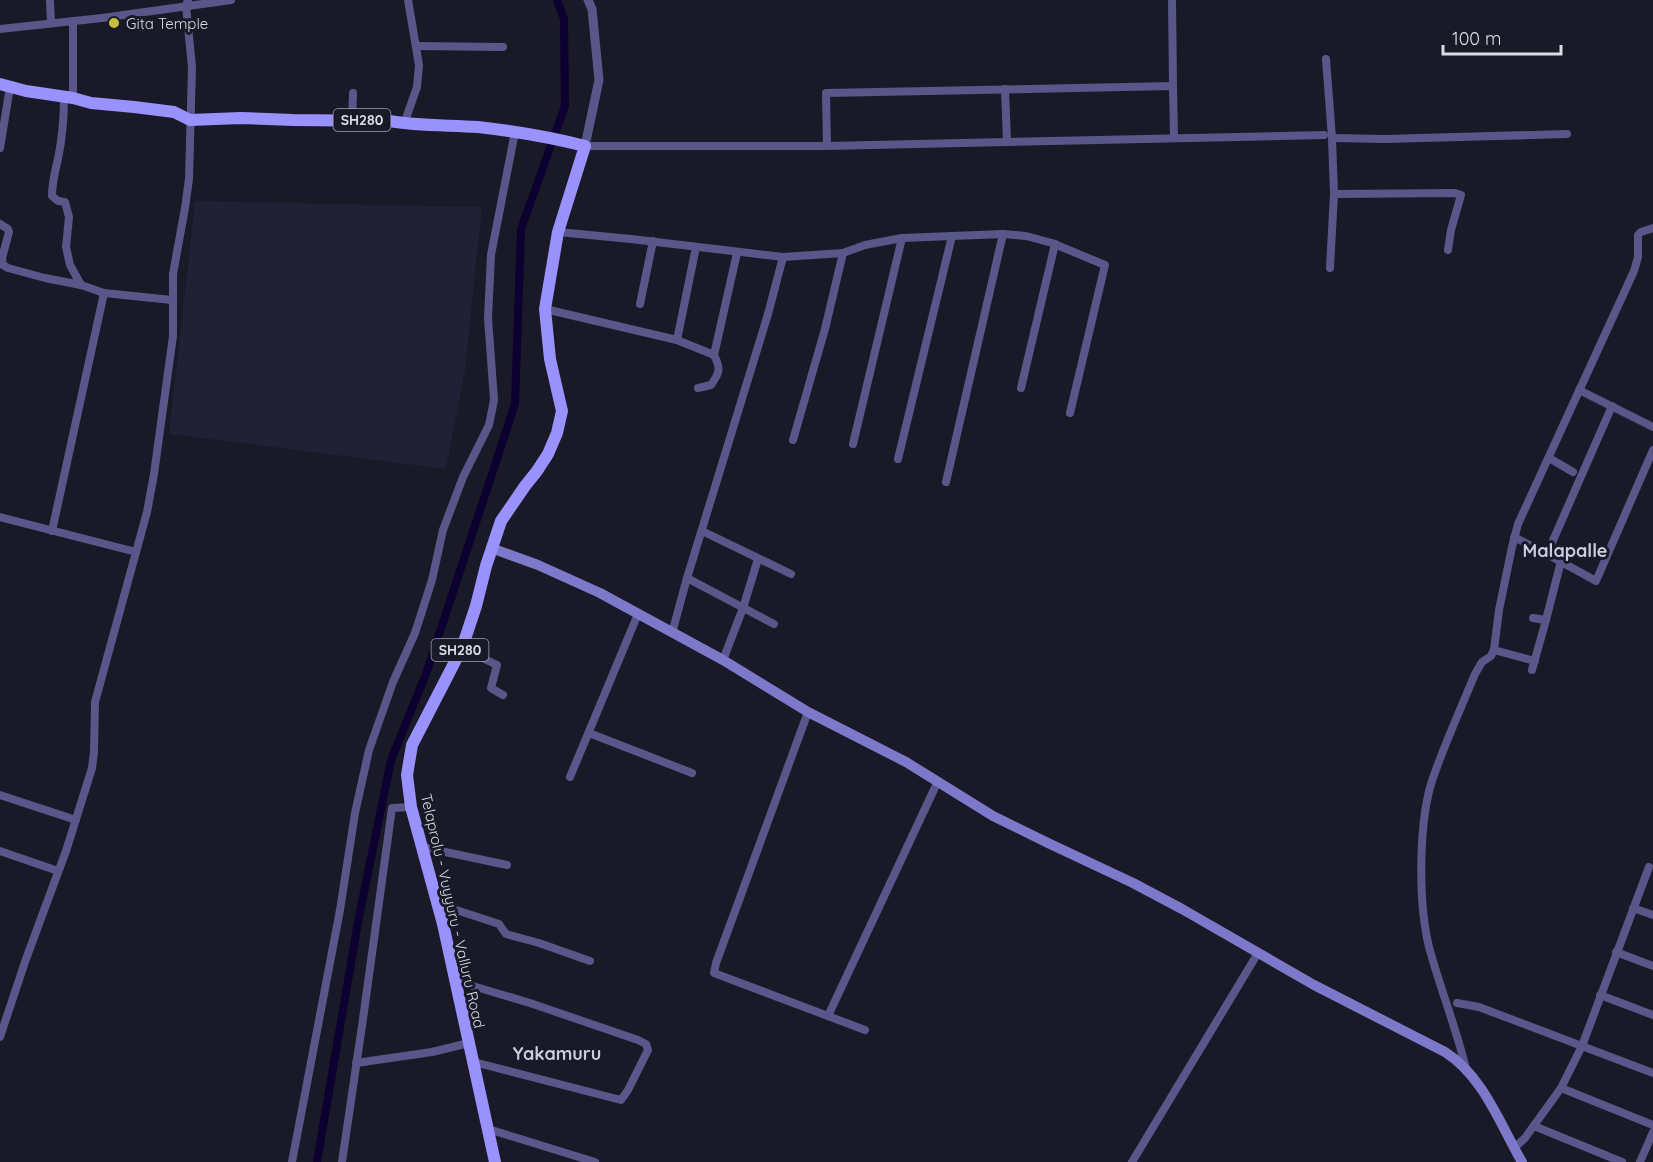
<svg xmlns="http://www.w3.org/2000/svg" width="1653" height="1162" viewBox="0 0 1653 1162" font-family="Quicksand,sans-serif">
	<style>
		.built { fill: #212035 }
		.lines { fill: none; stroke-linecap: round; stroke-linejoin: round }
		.canal { stroke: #0b002f; stroke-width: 8 }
		.minor { stroke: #59578a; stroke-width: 8 }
		.tertiary { stroke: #59578a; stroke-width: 9 }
		.secondary { stroke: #7d79ca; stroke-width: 10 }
		.primary { stroke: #9992fc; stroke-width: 12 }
		.poi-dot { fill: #c6bc3d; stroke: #191928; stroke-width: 2 }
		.labels { text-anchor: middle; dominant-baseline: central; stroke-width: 6; stroke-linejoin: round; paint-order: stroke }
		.shield { fill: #191928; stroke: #a1a2ae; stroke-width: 1.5 }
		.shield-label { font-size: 14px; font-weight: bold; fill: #dbdce7 }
		.poi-label { font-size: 15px; fill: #dbdce7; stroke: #191928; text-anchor: start }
		.street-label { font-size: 15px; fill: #dbdce7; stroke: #191928 }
		.quarter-label { font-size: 18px; font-weight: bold; fill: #cbcce1; stroke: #191928 }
	</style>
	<rect width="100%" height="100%" fill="#191928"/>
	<path class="built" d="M195,201L482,207L465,370L446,469L169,434Z"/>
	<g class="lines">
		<path class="canal" d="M317,1162L358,922L391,760L426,674L515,404L521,229L565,106L564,19L557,0"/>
		<g class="minor">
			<path d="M50,0L51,23"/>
			<path d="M1172,0L1173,86"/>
			<path d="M0,29L102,18L231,0"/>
			<path d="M416,46L503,47"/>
			<path d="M1326,59L1332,138L1334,194L1330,268"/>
			<path d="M1005,89L1007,142"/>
			<path d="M64,98C64,118 62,139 58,159C55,171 52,182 52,196L58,201L65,202L69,217L66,247L70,265L81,285"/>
			<path d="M73,98V21"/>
			<path d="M352,120L353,93"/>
			<path d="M404,124L417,87L419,65L408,0"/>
			<path d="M1332,138L1385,139L1567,134"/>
			<path d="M585,146H827L1324,135"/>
			<path d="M827,146L826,93L1173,86L1174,138"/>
			<path d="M0,148L10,87"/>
			<path d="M1334,194L1455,193L1461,195L1451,230L1448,250"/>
			<path d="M0,224L8,229L9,232L2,258L3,265L8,268L45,278L81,285L104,293L172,300"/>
			<path d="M558,232L631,239L783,257L843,253L865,245L902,238L1003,234L1026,236L1052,243L1105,265L1070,413"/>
			<path d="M640,304L653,241"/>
			<path d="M545,309L677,340L714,355C721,369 720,372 711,385L698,388"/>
			<path d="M677,340L696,247"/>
			<path d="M714,355L737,253"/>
			<path d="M1021,388L1055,244"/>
			<path d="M1579,390L1653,427"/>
			<path d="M793,440L825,329L843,253"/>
			<path d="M853,444L902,238"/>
			<path d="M1549,458L1573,472"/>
			<path d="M898,459L952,236"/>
			<path d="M946,482L1003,234"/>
			<path d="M0,517L136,552"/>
			<path d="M52,531L104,293"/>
			<path d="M702,531L791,574"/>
			<path d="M1514,537L1547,554L1612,406"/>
			<path d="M1547,554L1596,581L1653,450"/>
			<path d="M687,578L774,624"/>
			<path d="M1533,618L1546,620L1561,561"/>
			<path d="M672,633L687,578L768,314L783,257"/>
			<path d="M462,648L497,665L491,688L503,695"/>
			<path d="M1494,650L1535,661"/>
			<path d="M723,660L743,608L758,559"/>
			<path d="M1532,670L1546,620"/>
			<path d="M808,712L716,963L714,973L865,1030"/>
			<path d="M589,733L692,773"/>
			<path d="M570,777L638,614"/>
			<path d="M0,795L76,820"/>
			<path d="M422,847L507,865"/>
			<path d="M0,851L58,871"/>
			<path d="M438,904L499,924L506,934L539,943L590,961"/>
			<path d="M1633,908L1653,915"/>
			<path d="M1616,952L1653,966"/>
			<path d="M456,981L530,1003L638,1040L646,1044L648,1050L628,1090L621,1100L474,1062"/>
			<path d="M1600,995L1653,1015"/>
			<path d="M1457,1003L1479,1007L1653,1073"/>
			<path d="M828,1016L938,781"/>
			<path d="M0,1037L26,959L66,851L92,768L94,752L95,702L147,512L154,474L173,336V274L185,208L189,179L192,67L186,6L188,0"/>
			<path d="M356,1063L432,1052L469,1043"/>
			<path d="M1466,1069C1456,1027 1440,988 1429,947C1418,902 1418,818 1434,775C1446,741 1461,708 1475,674L1482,662L1491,656L1494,650L1499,610L1512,547L1518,524L1634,271L1638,257V235L1641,232L1653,228"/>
			<path d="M1561,1088L1582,1046L1649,867"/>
			<path d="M1534,1126L1622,1162"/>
			<path d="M488,1129L595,1162"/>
			<path d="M1514,1148L1525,1138L1561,1088L1653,1125"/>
			<path d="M292,1162L340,910L355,813L369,750L393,682L415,633L432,580L443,530L463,477L489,425L494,400L488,318L491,255L515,132"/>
			<path d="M342,1162L363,1019L392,808L411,807"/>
			<path d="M1132,1162L1258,953"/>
			<path d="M1640,1162L1653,1132"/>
		</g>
		<path class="tertiary" d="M585,146L599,80L592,9L588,0"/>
		<path class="secondary" d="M491,548L538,565L600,593L723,660L808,712L906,762L993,816L1048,843L1133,883L1182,909L1314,985L1445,1052C1483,1076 1500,1124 1522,1162"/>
		<path class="primary" d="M0,84L26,91L73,98L91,103L134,107L174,112L190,120L241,118L293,120L389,121C418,126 449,125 478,127C514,131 550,137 585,146L558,232L545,309L550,359L562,411L557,433L548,454L537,471L525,486L501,521L486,566L476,606L462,648L412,745L407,775L411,807L443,924L495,1162"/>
	</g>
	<circle class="poi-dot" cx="114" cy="23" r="6"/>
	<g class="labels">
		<g class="shield">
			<rect x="333.5" y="109" width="57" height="22" rx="4.5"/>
			<rect x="431.5" y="639" width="57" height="22" rx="4.5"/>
		</g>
		<g class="shield-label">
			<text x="362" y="120">SH280</text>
			<text x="460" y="650">SH280</text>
		</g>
		<g class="poi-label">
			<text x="126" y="23">Gita Temple</text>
		</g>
		<g class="street-label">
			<text transform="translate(453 911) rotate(77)">Telaprolu - Vuyyuru - Valluru Road</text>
		</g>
		<g class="quarter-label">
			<text x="1565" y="550">Malapalle</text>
			<text x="557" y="1053">Yakamuru</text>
		</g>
	</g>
	<path d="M1443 45v9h118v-9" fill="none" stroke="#dbdce7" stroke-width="3"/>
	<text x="1452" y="45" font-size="18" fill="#dbdce7" stroke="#191928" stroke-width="4.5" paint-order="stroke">100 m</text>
</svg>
